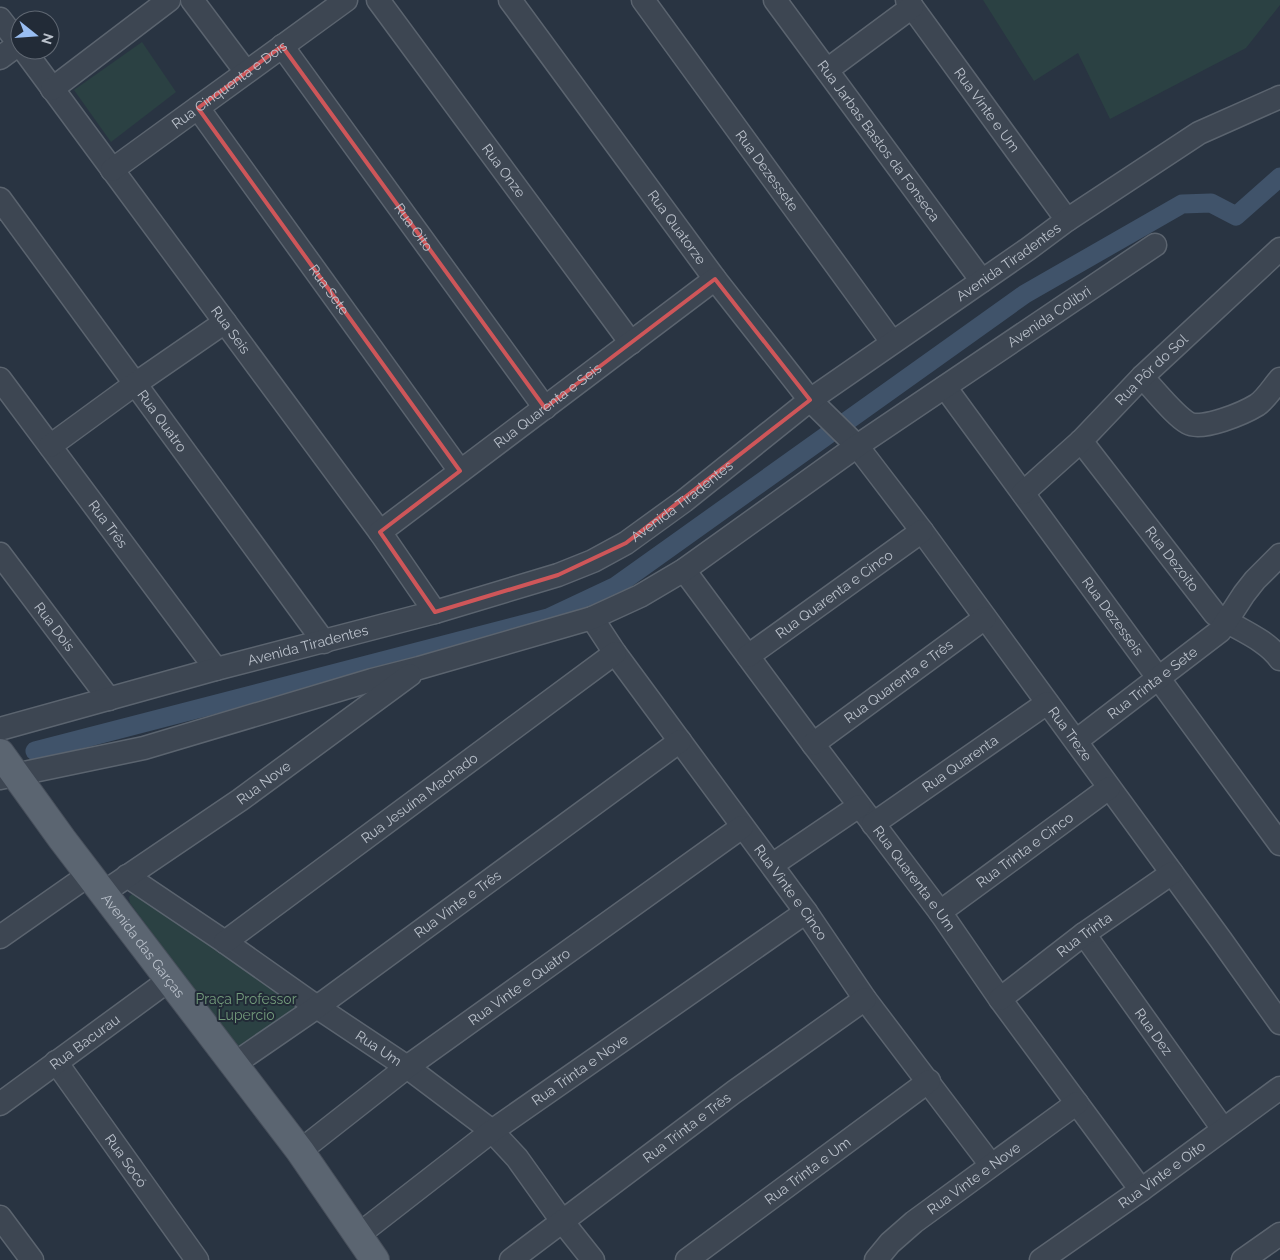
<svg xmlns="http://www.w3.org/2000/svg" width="1280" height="1260" viewBox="0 0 1280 1260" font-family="Raleway,sans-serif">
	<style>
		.green { fill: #2b4143 }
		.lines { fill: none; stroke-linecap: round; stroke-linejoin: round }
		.canal { stroke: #40536a; stroke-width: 19 }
		.minor-casing { stroke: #5b646f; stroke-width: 25 }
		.major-casing { stroke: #474f5b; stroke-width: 30 }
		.minor { stroke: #3d4652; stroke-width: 22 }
		.major { stroke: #5b6571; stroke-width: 28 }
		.marked { fill: none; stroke: #ce5659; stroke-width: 4; stroke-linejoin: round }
		.labels { text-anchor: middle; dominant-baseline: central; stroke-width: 4; stroke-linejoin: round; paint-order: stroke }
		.street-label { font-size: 14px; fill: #bac1cb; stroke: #222b37 }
		.park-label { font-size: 14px; fill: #739b7b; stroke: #222b37 }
	</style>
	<rect width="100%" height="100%" fill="#293442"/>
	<g class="green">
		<path d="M983,0H1280V5L1246,48L1110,119L1078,53L1034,81Z"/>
		<path d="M142,42L176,92L111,142L74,90Z"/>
		<path d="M134,892L303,1006L241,1048L234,1045L130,903L129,897Z"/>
	</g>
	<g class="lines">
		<path class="canal" d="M35,751L548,618L616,586L1025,294L1182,204L1211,203L1236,216L1280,177"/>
		<g class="minor-casing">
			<g id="minor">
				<path d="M192,0L246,72"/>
				<path id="s1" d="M378,0L631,343"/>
				<path id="s2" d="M510,0L715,279L810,400L857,446L922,531L1221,940L1280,1023"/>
				<path id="s3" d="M643,0L892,342"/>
				<path id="s4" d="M775,0L982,281"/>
				<path id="s5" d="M907,0L1067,220"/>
				<path d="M0,19L20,45"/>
				<path id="s6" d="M282,46L545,408"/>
				<path id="s7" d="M24,50L380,532L435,612"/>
				<path d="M0,58L19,44"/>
				<path d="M827,70L912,7"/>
				<path d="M52,89L169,0"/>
				<path id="s8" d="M198,108L460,471"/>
				<path id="s9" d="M112,170L346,0"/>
				<path id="s10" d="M0,199L324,642"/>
				<path d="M1142,377C1155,390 1174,415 1188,423C1202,431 1244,413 1257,405C1266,399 1273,387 1280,379"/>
				<path id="s11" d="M0,379L216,669"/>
				<path id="s12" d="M945,387L1280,844"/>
				<path id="s13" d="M1081,441L1215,614C1236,629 1265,638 1280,659"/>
				<path d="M50,446L135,384L225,322"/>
				<path id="s14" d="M1023,493L1081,441L1142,377L1280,249"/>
				<path id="s15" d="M380,532L715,279"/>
				<path id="s16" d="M0,554L109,699"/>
				<path id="s17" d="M684,570L813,744L940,912L1000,999L1141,1190"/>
				<path id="s18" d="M592,618L615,653L806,912L865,999L991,1165"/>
				<path id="s19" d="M748,656L922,531"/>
				<path id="s20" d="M0,729L216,669L435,612L558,575L593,561L626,543L684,501L810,400L1028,249L1067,220L1199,133L1280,97"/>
				<path id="s21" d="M1076,741L1220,631L1244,594L1255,580L1280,555"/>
				<path id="s22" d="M813,744L985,618"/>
				<path id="s23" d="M0,778L144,748L372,680L419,668L592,618L640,596L684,570L857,446L1155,245"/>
				<path id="s24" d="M873,824L1047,703"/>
				<path d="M772,865L859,806"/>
				<path id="s25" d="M127,876L225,942L317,1007L407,1067L492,1131L517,1158L562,1221L593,1260"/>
				<path id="s26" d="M116,884L240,800L410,675"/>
				<path id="s27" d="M940,912L1109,788"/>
				<path id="s28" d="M1084,934L1223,1129"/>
				<path d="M0,937L90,874"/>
				<path id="s29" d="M225,942L615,653"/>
				<path id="s30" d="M1000,999L1084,934L1172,873"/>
				<path id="s31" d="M56,1062L197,1260"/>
				<path id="s32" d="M234,1064L317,1007L680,741"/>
				<path id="s33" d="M0,1104L169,980"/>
				<path id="s34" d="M300,1151L407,1067L742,827"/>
				<path d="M0,1217L32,1260"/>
				<path id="s35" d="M357,1236L492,1131L806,912"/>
				<path id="s36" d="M511,1260L734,1092L865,999"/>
				<path id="s37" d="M687,1260L929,1081"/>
				<path id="s38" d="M876,1260L890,1243L914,1222L1077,1103"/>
				<path id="s39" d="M1041,1260L1141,1190L1280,1088"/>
				<path d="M1243,1260L1280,1234"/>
			</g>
		</g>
		<g class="major-casing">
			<g id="major">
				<path id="s40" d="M0,753L62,839L300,1151L375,1260"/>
			</g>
		</g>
		<use href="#minor" class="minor"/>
		<use href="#major" class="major"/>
	</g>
	<path class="marked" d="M282,46L545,408L715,279L810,400L626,543L558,575L435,612L380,532L460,471L198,108Z"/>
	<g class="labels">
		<g class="street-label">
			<text stroke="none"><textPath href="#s9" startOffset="145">Rua Cinquenta e Dois</textPath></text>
			<text stroke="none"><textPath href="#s5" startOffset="136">Rua Vinte e Um</textPath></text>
			<text stroke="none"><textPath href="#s4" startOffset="175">Rua Jarbas Bastos da Fonseca</textPath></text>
			<text stroke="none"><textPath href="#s1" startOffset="212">Rua Onze</textPath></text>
			<text stroke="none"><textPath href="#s3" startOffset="211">Rua Dezessete</textPath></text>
			<text stroke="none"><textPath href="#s6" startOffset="224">Rua Oito</textPath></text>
			<text stroke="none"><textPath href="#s2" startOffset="282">Rua Quatorze</textPath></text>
			<text stroke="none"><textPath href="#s20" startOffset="1129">Avenida Tiradentes</textPath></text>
			<text stroke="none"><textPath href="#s8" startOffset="224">Rua Sete</textPath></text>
			<text stroke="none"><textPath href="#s23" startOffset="1162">Avenida Colibri</textPath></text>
			<text stroke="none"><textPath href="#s7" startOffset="348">Rua Seis</textPath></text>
			<text stroke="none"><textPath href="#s14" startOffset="178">Rua Pôr do Sol</textPath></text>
			<text stroke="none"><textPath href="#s15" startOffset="210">Rua Quarenta e Seis</textPath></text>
			<text stroke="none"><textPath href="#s10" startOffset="275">Rua Quatro</textPath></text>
			<text stroke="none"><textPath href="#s20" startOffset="724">Avenida Tiradentes</textPath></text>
			<text stroke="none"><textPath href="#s11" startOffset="181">Rua Três</textPath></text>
			<text stroke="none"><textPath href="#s13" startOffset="149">Rua Dezoito</textPath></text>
			<text stroke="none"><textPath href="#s19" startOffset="106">Rua Quarenta e Cinco</textPath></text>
			<text stroke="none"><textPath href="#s12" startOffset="284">Rua Dezesseis</textPath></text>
			<text stroke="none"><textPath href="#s16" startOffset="91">Rua Dois</textPath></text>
			<text stroke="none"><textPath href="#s20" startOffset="319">Avenida Tiradentes</textPath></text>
			<text stroke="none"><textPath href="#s22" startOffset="106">Rua Quarenta e Três</textPath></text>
			<text stroke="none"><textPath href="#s21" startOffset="96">Rua Trinta e Sete</textPath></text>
			<text stroke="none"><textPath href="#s2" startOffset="924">Rua Treze</textPath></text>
			<text stroke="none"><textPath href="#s24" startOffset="106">Rua Quarenta</textPath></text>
			<text stroke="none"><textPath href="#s26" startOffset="179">Rua Nove</textPath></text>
			<text stroke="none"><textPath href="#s29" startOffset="242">Rua Jesuína Machado</textPath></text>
			<text stroke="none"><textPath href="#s27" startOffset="105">Rua Trinta e Cinco</textPath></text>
			<text stroke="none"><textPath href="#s17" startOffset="385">Rua Quarenta e Um</textPath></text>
			<text stroke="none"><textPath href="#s18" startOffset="339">Rua Vinte e Cinco</textPath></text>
			<text stroke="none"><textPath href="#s32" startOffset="275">Rua Vinte e Três</textPath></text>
			<text stroke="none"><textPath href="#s30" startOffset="106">Rua Trinta</textPath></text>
			<text stroke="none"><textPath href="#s40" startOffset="240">Avenida das Garças</textPath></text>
			<text stroke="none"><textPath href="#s34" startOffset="274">Rua Vinte e Quatro</textPath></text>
			<text stroke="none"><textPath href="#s28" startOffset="120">Rua Dez</textPath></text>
			<text stroke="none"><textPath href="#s33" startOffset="105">Rua Bacurau</textPath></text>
			<text stroke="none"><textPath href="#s25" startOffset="305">Rua Um</textPath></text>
			<text stroke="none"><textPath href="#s35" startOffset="278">Rua Trinta e Nove</textPath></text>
			<text stroke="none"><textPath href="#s36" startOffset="220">Rua Trinta e Três</textPath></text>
			<text stroke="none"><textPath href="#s31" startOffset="121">Rua Socó</textPath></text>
			<text stroke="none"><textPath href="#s37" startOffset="150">Rua Trinta e Um</textPath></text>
			<text stroke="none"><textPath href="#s39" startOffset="148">Rua Vinte e Oito</textPath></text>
			<text stroke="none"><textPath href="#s38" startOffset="128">Rua Vinte e Nove</textPath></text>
		</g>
		<g class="park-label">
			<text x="246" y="999">Praça Professor<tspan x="246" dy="16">Lupercio</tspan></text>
		</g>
	</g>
	<g transform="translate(35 35) rotate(107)"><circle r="24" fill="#222b37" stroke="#5f6772"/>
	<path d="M0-4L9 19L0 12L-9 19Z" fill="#99bef2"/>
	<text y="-8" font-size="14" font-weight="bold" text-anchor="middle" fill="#bac1cb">N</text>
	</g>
</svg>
